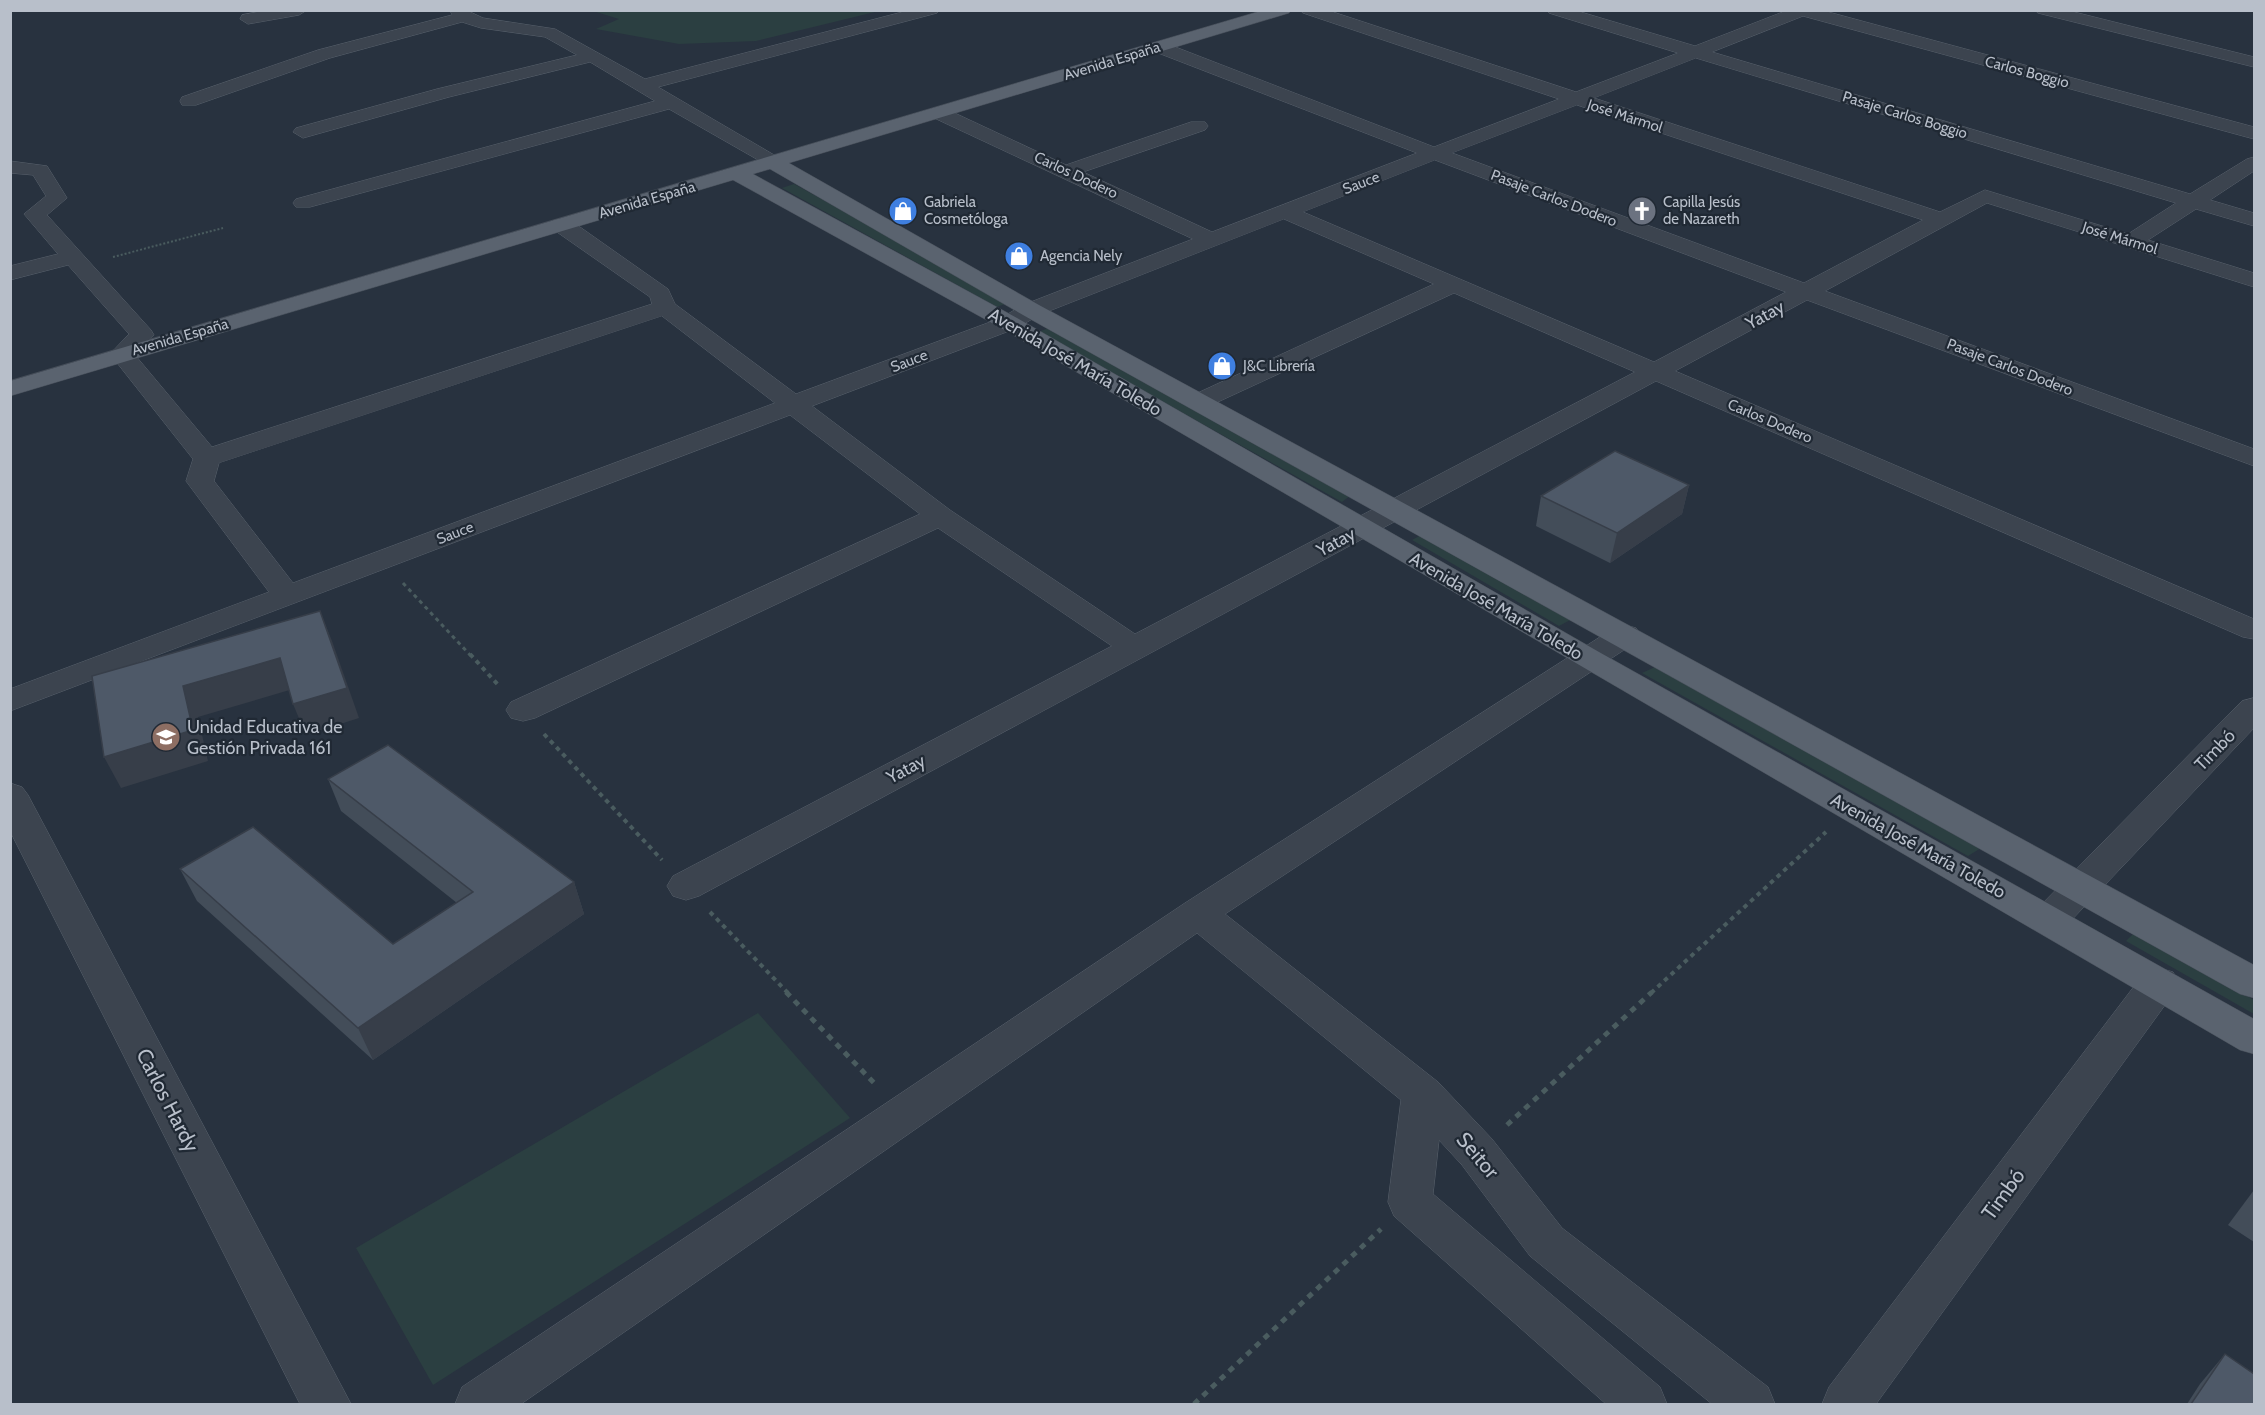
<svg xmlns="http://www.w3.org/2000/svg" width="2265" height="1415" viewBox="0 0 2265 1415" font-family="Cabin,sans-serif">
	<style>
		.green { fill: #2b3f41 }
		.lines { fill: none; stroke-linecap: round; stroke-linejoin: round }
		.minor-casing { stroke: #59626d; stroke-width: 1 }
		.major-casing { stroke: #454d58; stroke-width: 1 }
		.path-far3 { stroke: #4a5c5f; stroke-width: 2; stroke-dasharray: 2 2; stroke-linecap: butt }
		.path-far2 { stroke: #4a5c5f; stroke-width: 3; stroke-dasharray: 4 4; stroke-linecap: butt }
		.path-far1 { stroke: #4a5c5f; stroke-width: 4; stroke-dasharray: 4.5 4.5; stroke-linecap: butt }
		.path { stroke: #4a5c5f; stroke-width: 5; stroke-dasharray: 6 6; stroke-linecap: butt }
		.minor { fill: #3c444f; fill-rule: evenodd }
		.major { fill: #5a636f; fill-rule: evenodd }
		.wall { fill: #434d59 }
		.shaded-wall { fill: #373e49 }
		.building { fill: #4e5968; stroke: #373e49; stroke-width: 1.5 }
		.labels { text-anchor: middle; dominant-baseline: central; stroke-width: 4.5; stroke-linejoin: round; paint-order: stroke }
		.far-street-label { font-size: 15px; fill: #b8bfca; stroke: #202934 }
		.far-poi-label { font-size: 15px; fill: #b8bfca; stroke: #202934; text-anchor: start }
		.street-label { font-size: 18px; fill: #b8bfca; stroke: #202934 }
		.poi-label { font-size: 18px; fill: #b8bfca; stroke: #202934; text-anchor: start }
		.near-street-label { font-size: 21px; fill: #b8bfca; stroke: #202934 }
	</style>
	<rect width="100%" height="100%" fill="#28323f"/>
	<g class="green">
		<path d="M593,11H879L756,41L679,44L596,29L619,19Z"/>
		<path d="M794,184L1010,302L997,307L782,188Z"/>
		<path d="M1049,328L1351,495L1342,502L1038,332Z"/>
		<path d="M1425,533L1574,618L1559,626L1412,540Z"/>
		<path d="M1655,667L1981,848L1968,856L1642,673Z"/>
		<path d="M2134,933L2254,1000V1014L2126,941Z"/>
		<path d="M758,1013L850,1118L433,1385L356,1248Z"/>
	</g>
	<g class="lines">
		<g class="minor-casing">
			<g id="minor">
				<path d="M268,10H307L299,15L248,24L240,19L242,15Z"/>
				<path d="M450,10H466L483,18L555,29L645,79L910,10H939L937,13L658,87L781,159L784,163L781,167L774,169L669,109L310,207H296L293,203L296,199L655,101L590,62L449,97L303,138L293,132L296,128L437,89L577,55L545,37L481,28L462,22L330,58L196,105H182L180,101L182,97L318,50L452,15Z"/>
				<path d="M1301,10H1327L1576,92L1678,53L1549,13L1547,10H1574L1695,46L1788,10H1821L2254,127V139L1803,16L1712,52L2190,194L2247,159L2254,157V171L2210,200L2254,213V226L2196,209L2148,240L2254,273V287L1987,203L1825,291L2254,449V466L1807,300L1675,371L2254,619V639L2243,637L1656,381L699,896L686,900L673,896L667,886L673,876L1112,646L938,528L535,718L523,721L511,718L506,710L511,702L920,514L790,415L10,711V689L269,592L186,481L193,459L110,354L129,334L68,265L10,280V266L58,254L24,214L46,196L33,175L10,173V161L47,166L67,198L47,215L151,330L154,335L135,355L212,447L652,304L650,297L554,230L551,225L554,220H570L668,289L675,304L796,394L1001,318L1023,305L1193,239L932,117L930,113L932,109H946L1066,165L1191,122H1205L1208,126L1205,130L1083,172L1212,232L1417,153L1153,51L1150,47L1153,43H1165L1434,147L1559,99L1303,13ZM1696,58L2176,203L2128,234L1985,190L1940,212L1594,98ZM1577,105L1923,220L1804,283L1452,153ZM1435,160L1786,292L1654,362L1303,212ZM1284,219L1434,284L1191,396L1187,401L1191,406L1200,409L1209,406L1454,293L1635,372L1135,634L950,510L812,406L1017,328L1039,315ZM662,316L775,403L293,583L214,481L219,463Z"/>
				<path d="M2036,10H2066L2254,57V67L2038,13Z"/>
				<path d="M1625,625L1636,628L1641,635L1636,642L1225,914L1438,1082L1492,1139L1562,1228L1768,1387L1775,1404H1712L1530,1256L1462,1165L1439,1140L1433,1194L1660,1387L1667,1404H1606L1394,1216L1388,1202L1401,1100L1197,933L521,1404H455L462,1387L1185,903L1614,628Z"/>
				<path d="M2254,698V728L2063,929L2050,933L2037,929L2031,919L2037,909L2242,701Z"/>
				<path d="M10,783L22,787L28,795L351,1404H300L10,831Z"/>
				<path d="M2159,968L2173,972L2179,983L2173,994L1876,1404H1822L1829,1387L2145,972Z"/>
			</g>
		</g>
		<g class="major-casing">
			<path id="major" d="M1264,10H1291L1289,13L789,163L1039,305L2254,965V998L2240,994L1023,315L770,169L753,174L1017,318L1599,652L2254,1019V1054L2240,1050L1001,328L733,180L10,396V381Z"/>
		</g>
		<path class="path-far3" d="M113,257L223,228"/>
		<path class="path-far2" d="M403,583L471,656"/>
		<g class="path-far1">
			<path d="M470,654L500,687"/>
			<path d="M544,734L662,860"/>
			<path d="M710,912L788,993"/>
			<path d="M1651,993L1826,832"/>
		</g>
		<g class="path">
			<path d="M786,992L877,1086"/>
			<path d="M1507,1125L1652,992"/>
			<path d="M1194,1404L1381,1229"/>
		</g>
		<use href="#minor" class="minor"/>
		<use href="#major" class="major"/>
	</g>
	<g class="wall">
		<path d="M1689,485L1682,514L1610,563L1536,526L1541,496Z"/>
		<path d="M328,779L574,882L584,914L373,1060L197,901L180,869L393,944L457,903L341,811Z"/>
		<path d="M2254,1190V1242L2228,1225Z"/>
		<path d="M2225,1354L2254,1404H2187L2200,1384Z"/>
	</g>
	<g class="shaded-wall">
		<path d="M1689,485L1682,514L1610,563L1617,533Z"/>
		<path d="M320,611L332,641L359,718L306,735L293,704Z"/>
		<path d="M280,658L293,689L198,717L208,761L121,788L104,757L183,686Z"/>
		<path d="M574,882L584,914L373,1060L358,1028Z"/>
	</g>
	<g class="building">
		<path d="M1615,451L1689,485L1617,533L1541,496Z"/>
		<path d="M320,611L347,688L293,704L280,658L183,686L193,730L104,757L92,676Z"/>
		<path d="M388,745L574,882L358,1028L180,869L253,827L393,944L473,892L328,779Z"/>
		<path d="M2225,1354L2254,1374V1404H2191Z"/>
	</g>
	<defs>
		<g id="shop-disc" transform="scale(1.5)"><circle r="9.5" fill="#3f7fe0" stroke="#202934"/><path d="M-5-2.5h2.3a2.7 3.5 0 0 1 5.4 0H5L5.5 6h-11ZM-1.5-2.5h3a1.5 2.3 0 0 0-3 0Z" fill="#fff"/></g>
		<g id="church-disc" transform="scale(1.5)"><circle r="9.5" fill="#6b7280" stroke="#202934"/><path d="M-1.2-6h2.4v3.5h3.3v2.4h-3.3V6h-2.4V-.1h-3.3v-2.4h3.3Z" fill="#fff"/></g>
		<g id="university-disc" transform="scale(1.5)"><circle r="9.5" fill="#8d6e63" stroke="#202934"/><path d="M0-5L7-2L0 1L-7-2ZM-4 1L0 2.5L4 1V4Q0 6-4 4Z" fill="#fff"/></g>
	</defs>
	<g fill-rule="evenodd">
		<use href="#shop-disc" x="903" y="211"/>
		<use href="#church-disc" x="1642" y="211"/>
		<use href="#shop-disc" x="1019" y="256"/>
		<use href="#shop-disc" x="1222" y="366"/>
		<use href="#university-disc" x="166" y="737"/>
	</g>
	<g class="labels">
		<g class="far-street-label">
			<text transform="translate(1112 61) rotate(-17)">Avenida España</text>
			<text transform="translate(2027 72) rotate(15)">Carlos Boggio</text>
			<text transform="translate(1905 115) rotate(17)">Pasaje Carlos Boggio</text>
			<text transform="translate(1625 116) rotate(18)">José Mármol</text>
			<text transform="translate(1076 175) rotate(25)">Carlos Dodero</text>
			<text transform="translate(1361 183) rotate(-21)">Sauce</text>
			<text transform="translate(1554 198) rotate(21)">Pasaje Carlos Dodero</text>
			<text transform="translate(647 200) rotate(-16)">Avenida España</text>
			<text transform="translate(2120 238) rotate(17)">José Mármol</text>
			<text transform="translate(180 337) rotate(-16)">Avenida España</text>
			<text transform="translate(909 361) rotate(-21)">Sauce</text>
			<text transform="translate(2010 367) rotate(21)">Pasaje Carlos Dodero</text>
			<text transform="translate(1770 421) rotate(23)">Carlos Dodero</text>
			<text transform="translate(455 533) rotate(-21)">Sauce</text>
		</g>
		<g class="far-poi-label">
			<text x="924" y="202">Gabriela<tspan x="924" dy="17">Cosmetóloga</tspan></text>
			<text x="1663" y="202">Capilla Jesús<tspan x="1663" dy="17">de Nazareth</tspan></text>
			<text x="1040" y="256">Agencia Nely</text>
			<text x="1243" y="366">J&amp;C Librería</text>
		</g>
		<g class="street-label">
			<text transform="translate(1765 315) rotate(-28)">Yatay</text>
			<text transform="translate(1075 362) rotate(30)">Avenida José María Toledo</text>
			<text transform="translate(1336 542) rotate(-28)">Yatay</text>
			<text transform="translate(1496 606) rotate(30)">Avenida José María Toledo</text>
			<text transform="translate(2215 750) rotate(-46)">Timbó</text>
			<text transform="translate(906 769) rotate(-28)">Yatay</text>
			<text transform="translate(1918 846) rotate(29)">Avenida José María Toledo</text>
		</g>
		<g class="poi-label">
			<text x="187" y="727">Unidad Educativa de<tspan x="187" dy="21">Gestión Privada 161</tspan></text>
		</g>
		<g class="near-street-label">
			<text transform="translate(168 1100) rotate(63)">Carlos Hardy</text>
			<text transform="translate(1478 1155) rotate(50)">Seitor</text>
			<text transform="translate(2003 1194) rotate(-54)">Timbó</text>
		</g>
	</g>
	<rect width="2265" height="1415" fill="none" stroke="#b8bfca" stroke-width="24"/>
</svg>
